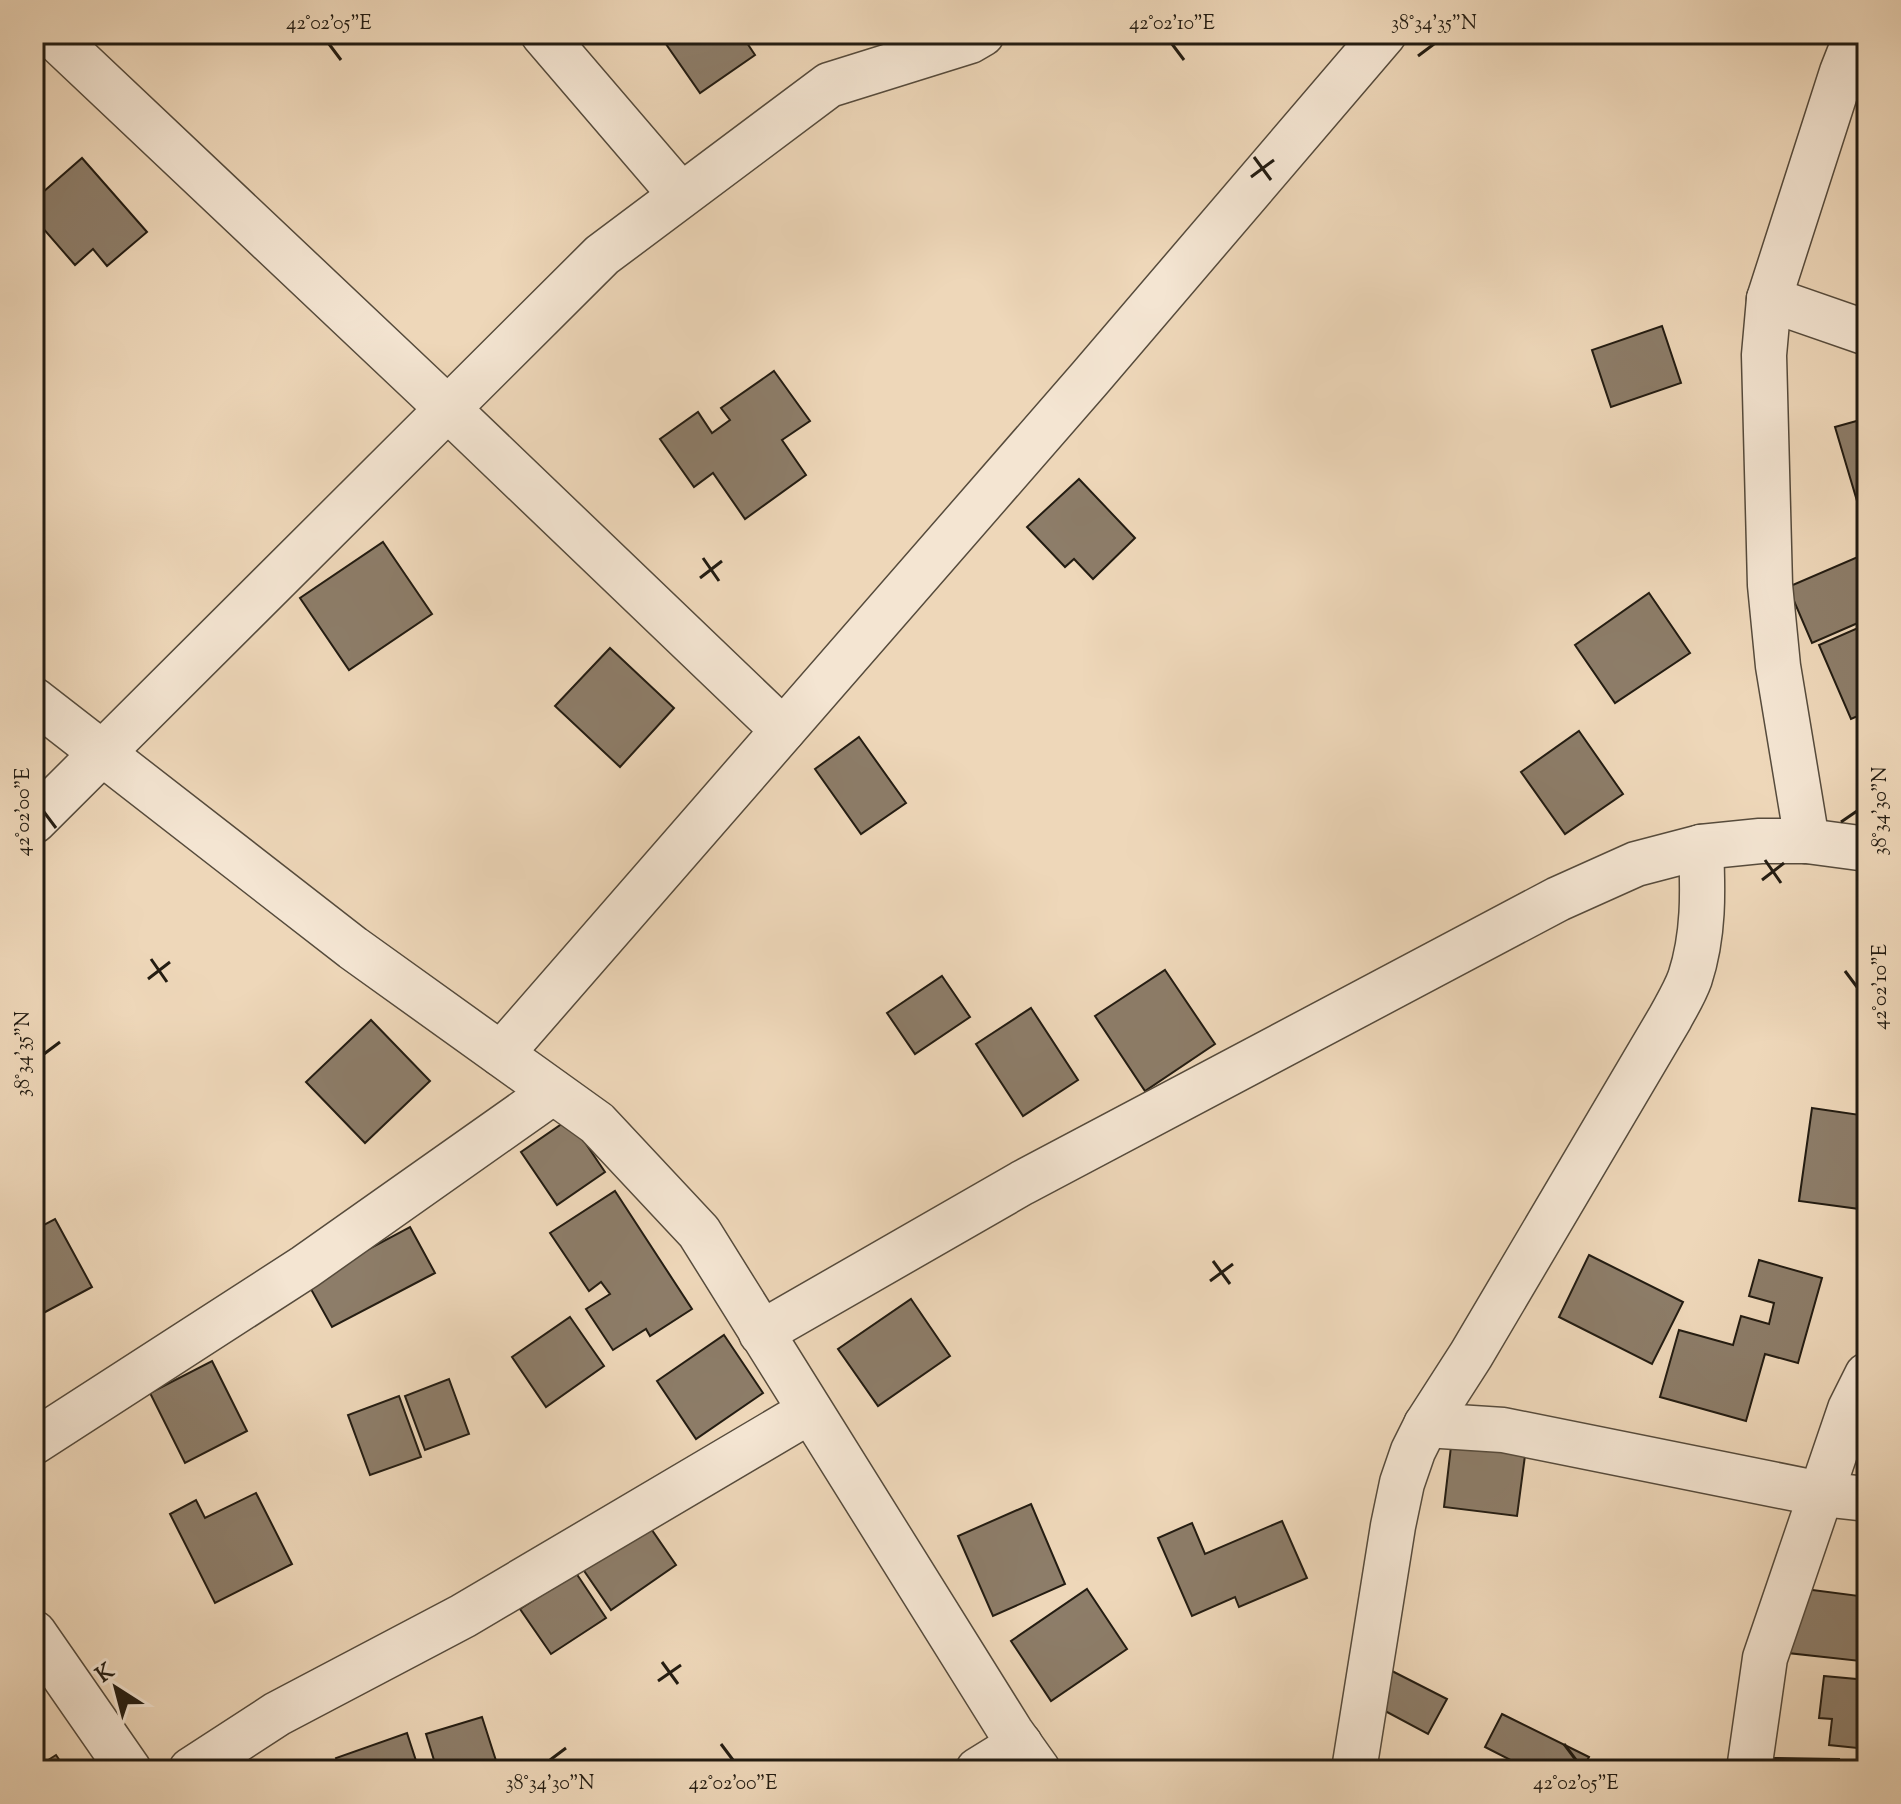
<svg xmlns="http://www.w3.org/2000/svg" width="1901" height="1804" viewBox="0 0 1901 1804" font-family="'Sorts Mill Goudy',serif">
	<style>
		.building { fill: #8d7d69; stroke: #231c12; stroke-width: 2 }
		.lines { fill: none; stroke-linecap: round; stroke-linejoin: round }
		.minor-casing { stroke: #564b3c; stroke-width: 47 }
		.minor { stroke: #f4e5d2; stroke-width: 44 }
		.ticks { fill: none; stroke: #231c12; stroke-width: 3 }
		.neatline { fill: none; stroke: #231c12; stroke-width: 3 }
		.ticks-label { font-size: 20px; text-anchor: middle; fill: #231c12 }
	</style>
	<rect width="100%" height="100%" fill="#eed7b9"/>
	<filter id="stains"><feTurbulence type="fractalNoise" baseFrequency=".0025" numOctaves="4"/><feColorMatrix values="0 0 0 0 .2 0 0 0 0 .09 0 0 0 0 .02 0 0 0 .5 -.17"/></filter>
	<radialGradient id="worn" r=".72"><stop offset=".6" stop-color="#630" stop-opacity="0"/><stop offset="1" stop-color="#630" stop-opacity=".3"/></radialGradient>
	<g class="building">
		<path d="M659,34H741L755,55L700,93Z"/>
		<path d="M82,158L147,232L107,266L93,249L75,265L34,218V200Z"/>
		<path d="M1662,326L1681,383L1611,407L1592,350Z"/>
		<path d="M774,371L810,421L782,440L806,475L745,519L713,473L694,487L660,439L698,412L712,433L730,420L721,408Z"/>
		<path d="M1867,418V509L1860,511L1835,427Z"/>
		<path d="M1079,479L1135,538L1093,579L1074,559L1065,567L1027,527Z"/>
		<path d="M383,542L432,614L349,670L300,598Z"/>
		<path d="M1867,553V619L1812,643L1788,587Z"/>
		<path d="M1649,593L1690,653L1615,703L1575,645Z"/>
		<path d="M1867,624V712L1851,719L1819,645Z"/>
		<path d="M610,648L674,708L620,767L555,706Z"/>
		<path d="M1579,731L1623,794L1565,834L1521,772Z"/>
		<path d="M859,737L906,803L861,834L815,769Z"/>
		<path d="M1165,970L1215,1044L1145,1091L1095,1016Z"/>
		<path d="M942,976L970,1017L915,1054L887,1013Z"/>
		<path d="M1031,1008L1078,1080L1023,1116L976,1044Z"/>
		<path d="M371,1020L430,1081L365,1143L306,1082Z"/>
		<path d="M1812,1108L1867,1116V1210L1799,1201Z"/>
		<path d="M569,1119L605,1172L557,1205L521,1152Z"/>
		<path d="M615,1191L692,1309L650,1336L646,1329L613,1350L586,1309L610,1294L601,1282L589,1291L550,1233Z"/>
		<path d="M55,1219L92,1287L34,1318V1230Z"/>
		<path d="M410,1227L435,1273L332,1327L307,1282Z"/>
		<path d="M1589,1255L1683,1302L1652,1364L1559,1317Z"/>
		<path d="M1759,1260L1822,1278L1798,1363L1765,1354L1746,1421L1660,1397L1679,1330L1733,1345L1741,1316L1769,1324L1774,1303L1749,1296Z"/>
		<path d="M911,1299L950,1356L878,1406L838,1349Z"/>
		<path d="M570,1317L604,1366L546,1407L512,1357Z"/>
		<path d="M724,1335L763,1393L696,1439L657,1381Z"/>
		<path d="M212,1361L247,1431L185,1463L150,1393Z"/>
		<path d="M449,1379L469,1434L425,1450L405,1396Z"/>
		<path d="M399,1396L421,1457L370,1475L348,1415Z"/>
		<path d="M1452,1438L1526,1448L1517,1516L1444,1507Z"/>
		<path d="M256,1493L292,1564L215,1603L170,1514L196,1500L205,1518Z"/>
		<path d="M1031,1504L1065,1584L993,1616L958,1536Z"/>
		<path d="M643,1517L676,1565L611,1610L578,1562Z"/>
		<path d="M1282,1521L1307,1578L1239,1607L1235,1597L1192,1616L1158,1538L1192,1523L1205,1554Z"/>
		<path d="M576,1573L606,1618L551,1654L520,1609Z"/>
		<path d="M1797,1588L1867,1597L1860,1661L1788,1653Z"/>
		<path d="M1087,1589L1127,1649L1051,1701L1011,1641Z"/>
		<path d="M1390,1670L1447,1699L1428,1734L1372,1704Z"/>
		<path d="M1824,1676L1867,1680V1749L1829,1745L1832,1719L1819,1718Z"/>
		<path d="M1502,1714L1589,1757L1582,1770H1530L1485,1747Z"/>
		<path d="M482,1717L499,1770H437L426,1734Z"/>
		<path d="M407,1733L419,1770H340L336,1758Z"/>
		<path d="M56,1755L66,1770H34V1769Z"/>
		<path d="M1775,1758L1839,1759L1838,1770H1775Z"/>
	</g>
	<g class="lines">
		<g class="minor-casing">
			<g id="minor">
				<path d="M51,34L448,409L783,730"/>
				<path d="M543,34L681,195"/>
				<path d="M1769,299L1867,333"/>
				<path d="M34,700L353,948L597,1123L699,1232L1011,1732L1038,1770"/>
				<path d="M34,821L602,255L829,85L970,41L982,34"/>
				<path d="M1807,841L1778,666L1770,585L1764,355L1769,299L1842,72L1857,34"/>
				<path d="M501,1054L1090,378L1384,34"/>
				<path d="M761,1333L1022,1183L1558,899L1636,864L1701,847L1760,841H1807L1867,849"/>
				<path d="M1426,1425L1503,1430L1821,1494L1867,1499"/>
				<path d="M34,1442L305,1267L553,1092"/>
				<path d="M34,1633L129,1770"/>
				<path d="M191,1770L277,1714L463,1616L810,1411"/>
				<path d="M978,1770L1020,1744"/>
				<path d="M1354,1770L1393,1526L1402,1483L1413,1451L1426,1425L1471,1355L1670,1018C1677,1005 1685,992 1690,978C1704,935 1703,892 1701,847"/>
				<path d="M1749,1770L1765,1658L1850,1409L1867,1375"/>
			</g>
		</g>
		<use href="#minor" class="minor"/>
	</g>
	<path class="ticks" d="M329,44L341,60M1172,44L1184,60M1418,56L1434,44M1254,157L1271,180M1251,177L1274,160M703,558L719,581M700,578L722,561M44,812L56,828M1841,822L1857,811M1765,860L1781,883M1762,880L1784,863M151,959L167,982M1845,971L1857,987M148,979L170,962M44,1054L60,1042M1213,1261L1230,1284M1210,1281L1233,1264M662,1662L678,1684M658,1681L681,1665M721,1744L733,1760M1564,1744L1576,1760M550,1760L566,1748"/>
	<rect width="1901" height="1804" fill="none" stroke="#eed7b9" stroke-width="88"/>
	<g transform="translate(116 1688) rotate(324)" stroke="#f4e5d2" stroke-width="6" paint-order="stroke">
	<path d="M0-6L14 30L0 20L-14 30Z" fill="#231c12"/>
	<text y="-12" font-size="22" font-weight="bold" text-anchor="middle" fill="#231c12">K</text>
	</g>
	<rect x="44" y="44" width="1813" height="1716" class="neatline"/>
	<g class="ticks-label">
		<text x="329" y="29">42°02'05"E</text>
		<text x="1172" y="29">42°02'10"E</text>
		<text x="1434" y="29">38°34'35"N</text>
		<text transform="translate(1879 811) rotate(-90)" y="7">38°34'30"N</text>
		<text transform="translate(22 812) rotate(-90)" y="7">42°02'00"E</text>
		<text transform="translate(1879 987) rotate(-90)" y="7">42°02'10"E</text>
		<text transform="translate(22 1054) rotate(-90)" y="7">38°34'35"N</text>
		<text x="550" y="1789">38°34'30"N</text>
		<text x="733" y="1789">42°02'00"E</text>
		<text x="1576" y="1789">42°02'05"E</text>
	</g>
	<rect width="100%" height="100%" filter="url(#stains)"/>
	<rect width="100%" height="100%" fill="url(#worn)"/>
</svg>
